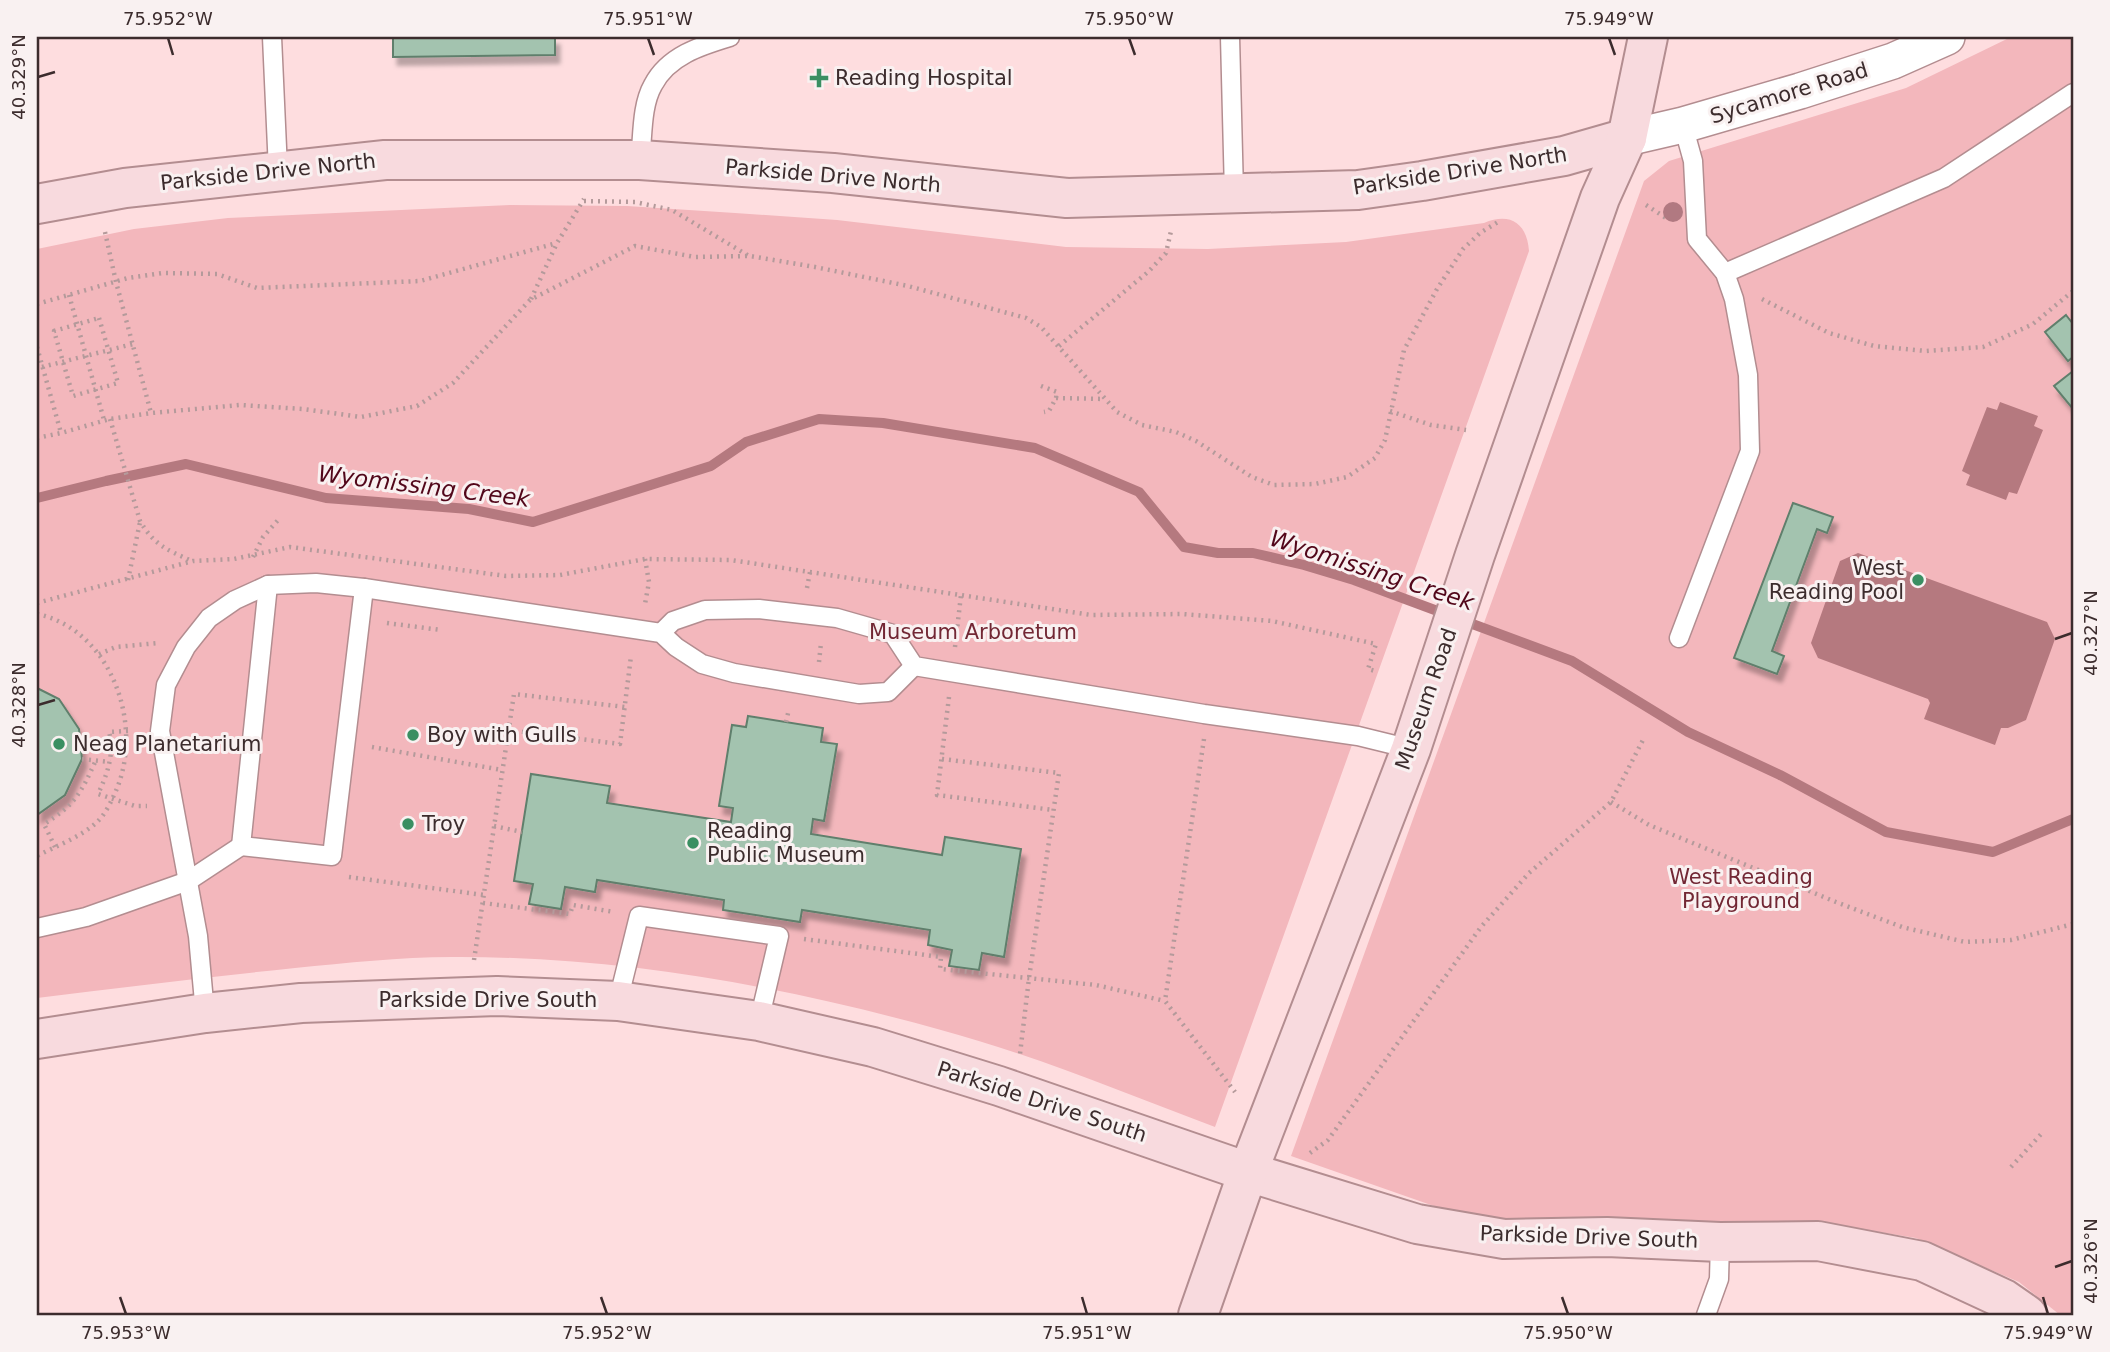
<svg xmlns="http://www.w3.org/2000/svg" width="2110" height="1352" viewBox="0 0 2110 1352" font-family="'DejaVu Sans',sans-serif">
	<style>
		.green { fill: #f3b7bc }
		.water { fill: #b5797f }
		.lines { fill: none; stroke-linecap: round; stroke-linejoin: round }
		.stream { stroke: #b5797f; stroke-width: 10 }
		.building { fill: #a3c3af; stroke: #607f6c; stroke-width: 2; filter: url(#shadow) }
		.lane-casing { stroke: #b38d90; stroke-width: 21 }
		.street-casing { stroke: #b38d90; stroke-width: 38 }
		.secondary-casing { stroke: #b38d90; stroke-width: 42 }
		.path { stroke: #b49a9b; stroke-width: 4.5; stroke-dasharray: 2 5; stroke-linecap: butt }
		.lane { stroke: #fff; stroke-width: 18 }
		.street { stroke: #fff; stroke-width: 35 }
		.secondary { stroke: #f8dade; stroke-width: 38 }
		.tree { fill: #b17981 }
		.ticks { fill: none; stroke: #3c2c2d; stroke-width: 2.5 }
		.poi-dot { fill: #3a8f62; stroke: #f9f1f1; stroke-width: 2.5 }
		.labels { text-anchor: middle; dominant-baseline: central; stroke-width: 6; stroke-linejoin: round; paint-order: stroke }
		.poi-label { font-size: 21px; fill: #3c2c2d; stroke: #f9f1f1; text-anchor: start }
		.street-label { font-size: 21px; fill: #3c2c2d; stroke: #f9f1f1 }
		.park-label { font-size: 21px; fill: #722734; stroke: #f9f1f1 }
		.water-label { font-size: 23px; font-style: italic; fill: #52071a; stroke: #f9f1f1 }
		.neatline { fill: none; stroke: #3c2c2d; stroke-width: 2.5 }
		.ticks-label { font-size: 18px; text-anchor: middle; fill: #3c2c2d }
	</style>
	<defs>
		<filter id="shadow"><feDropShadow dx="4.5" dy="8" stdDeviation="2" flood-color="#0004"/></filter>
	</defs>
	<rect width="100%" height="100%" fill="#fedddf"/>
	<g class="green">
		<path d="M2011,37H2073V1315H2060L2019,1282L1916,1238L1812,1221L1626,1228L1491,1226L1291,1156L1644,181L1669,161L1906,88Z"/>
		<path d="M510,205L627,206L735,213L837,220L1066,247L1208,249L1346,242L1484,223C1510,212 1527,223 1529,251L1215,1127C1124,1093 1034,1055 941,1030C783,986 617,956 452,957C399,957 347,963 295,968C209,977 123,987 37,998V249L134,229L228,218Z"/>
	</g>
	<g class="water">
		<path d="M2000,402L2038,416L2034,426L2043,430L2017,494L2009,492L2006,500L1966,485L1970,475L1962,471L1987,407L1997,410Z"/>
		<path d="M1858,553L2047,622L2055,639L2026,720L2008,728H2001L1995,745L1924,719L1930,703L1928,699L1818,658L1811,643L1840,561Z"/>
	</g>
	<g class="lines">
		<path class="stream" d="M37,498L106,481L186,464L326,498L469,509L533,522L711,466L746,442L819,419L883,423L1035,448L1139,492L1184,547L1218,553H1253L1304,565L1354,580L1572,661L1688,732L1780,775L1886,832L1993,852L2073,819"/>
	</g>
	<g class="building">
		<path d="M393,37H555V55L393,57Z"/>
		<path d="M2066,315L2073,324V357L2068,361L2045,332Z"/>
		<path d="M2073,371V409L2054,386Z"/>
		<path d="M1793,503L1833,517L1827,533L1817,529L1772,651L1784,656L1777,674L1734,658Z"/>
		<path d="M37,688L59,699L79,729L82,759L65,795L37,815Z"/>
		<path d="M748,716L823,728L821,742L837,744L824,821L813,819L811,834L942,855L945,837L1021,849L1004,957L982,953L979,970L949,966L952,950L928,945L930,930L802,910L800,922L723,910L724,900L597,880L595,892L565,887L561,909L529,904L533,884L514,881L531,774L610,786L607,803L731,822L733,808L719,806L732,725L746,727Z"/>
	</g>
	<g class="lines">
		<g class="lane-casing">
			<g id="lane">
				<path d="M272,37L278,170"/>
				<path d="M1230,37L1234,193"/>
				<path d="M640,160C643,137 641,106 653,85C668,56 700,46 730,37"/>
				<path d="M1725,273L1944,178L2073,93"/>
				<path d="M268,585L241,846L332,856L364,588"/>
				<path d="M661,633L673,621L705,610L759,609L837,618L893,634L914,666L1204,714L1358,736L1411,749"/>
				<path d="M1679,638L1750,451L1748,375L1734,299L1725,273L1697,239L1693,161L1683,125"/>
				<path d="M37,928L86,917L188,881L241,846"/>
				<path d="M618,1001L639,916L779,936L759,1021"/>
				<path d="M205,1013L198,936L160,731L166,685L186,647L209,618L235,600L268,585L316,583L364,588L661,633L676,647L702,664L734,673L859,694L888,692L914,666"/>
				<path d="M1706,1315L1719,1279L1720,1242"/>
			</g>
		</g>
		<g class="street-casing">
			<path id="street" d="M1627,138L1683,125L1800,91L1893,61L1947,37"/>
		</g>
		<g class="secondary-casing">
			<g id="secondary">
				<path d="M37,204L125,188L385,160H640L833,173L1067,198L1358,190L1422,181L1564,156L1627,138"/>
				<path d="M37,1039L205,1013L301,1003L497,996L618,1001L759,1021L873,1047L999,1086L1248,1172L1417,1224L1504,1239L1607,1237L1720,1242L1818,1241L1922,1261L2004,1299L2027,1315"/>
				<path d="M1198,1315L1248,1172L1411,749L1475,555L1600,198L1627,138L1648,37"/>
			</g>
		</g>
		<g class="path">
			<path d="M584,201L635,202L672,210L749,256"/>
			<path d="M1646,205L1669,220"/>
			<path d="M105,232L116,282L151,413"/>
			<path d="M69,295L104,420"/>
			<path d="M531,299L557,243L584,199"/>
			<path d="M1762,299L1829,333L1874,346L1926,351L1983,347L2033,324L2073,291"/>
			<path d="M37,304L128,278L163,273L217,274L257,288L420,281L557,243"/>
			<path d="M99,318L118,383L73,396L54,331Z"/>
			<path d="M1059,346L1148,272L1166,253L1171,231"/>
			<path d="M37,347L61,433"/>
			<path d="M42,367L133,344"/>
			<path d="M1041,386L1057,392L1056,398L1049,411L1044,412"/>
			<path d="M1056,398L1105,399"/>
			<path d="M1390,411L1431,425L1466,430"/>
			<path d="M110,419L140,521C154,545 167,550 192,561"/>
			<path d="M37,438L61,433L110,419L151,413L240,405L303,409L361,417L417,406L453,383L530,300L635,246L695,257L750,256L815,267L908,286L1026,318L1041,327L1117,412L1142,425L1176,432L1196,441L1252,477L1274,485L1315,484L1347,477L1375,458L1385,440L1404,350L1437,289L1463,249L1480,233L1498,222"/>
			<path d="M253,557L263,537L280,518"/>
			<path d="M645,559L649,582L645,604"/>
			<path d="M128,580L140,522"/>
			<path d="M807,588L810,572"/>
			<path d="M37,603L193,561L234,559L290,547L506,576L560,575L645,559L731,560L1091,615L1182,614L1272,621L1376,644L1368,669L1375,671"/>
			<path d="M37,614C113,630 146,729 114,795C110,804 104,816 97,822C81,837 56,846 37,856"/>
			<path d="M387,623L441,630"/>
			<path d="M955,647L961,595"/>
			<path d="M99,654L116,647L158,643"/>
			<path d="M819,662L821,643"/>
			<path d="M949,697L937,795L1053,810"/>
			<path d="M786,722L789,709"/>
			<path d="M508,730L620,744L631,656"/>
			<path d="M128,731L109,732C115,753 107,775 98,794L135,806H147"/>
			<path d="M1204,739L1165,1001L1235,1092"/>
			<path d="M372,747L502,770"/>
			<path d="M82,759L110,762"/>
			<path d="M942,759L1059,773L1029,978L1020,1054"/>
			<path d="M1611,802L1649,825L1836,902L1902,927L1965,942L2011,940L2073,924"/>
			<path d="M494,826L522,832"/>
			<path d="M55,847L44,824C75,805 81,793 96,760"/>
			<path d="M349,877L484,895"/>
			<path d="M483,903L570,914L573,905L614,912"/>
			<path d="M804,939L941,957L940,969L1096,985L1165,1001"/>
			<path d="M474,960L514,694L625,707"/>
			<path d="M1310,1153L1328,1140L1481,927L1529,873L1611,802L1644,738"/>
			<path d="M2011,1167L2043,1132"/>
		</g>
		<use href="#lane" class="lane"/>
		<use href="#street" class="street"/>
		<use href="#secondary" class="secondary"/>
	</g>
	<circle class="tree" cx="1673" cy="212" r="10"/>
	<path class="ticks" d="M168,38L173,55M648,38L654,55M1129,38L1135,55M1609,38L1615,55M38,77L55,72M2055,639L2072,633M38,705L55,700M2055,1267L2072,1261M120,1297L126,1314M601,1297L607,1314M1082,1297L1087,1314M1562,1297L1568,1314M2043,1297L2048,1314"/>
	<g class="poi-dot">
		<path d="M815.5 67.5h7v7h7v7h-7v7h-7v-7h-7v-7h7z"/>
		<circle cx="1918" cy="580" r="7"/>
		<circle cx="413" cy="735" r="7"/>
		<circle cx="59" cy="744" r="7"/>
		<circle cx="408" cy="824" r="7"/>
		<circle cx="693" cy="843" r="7"/>
	</g>
	<g class="labels">
		<g class="poi-label">
			<text x="835" y="78">Reading Hospital</text>
			<text x="1904" y="568" text-anchor="end">West<tspan x="1904" dy="24">Reading Pool</tspan></text>
			<text x="427" y="735">Boy with Gulls</text>
			<text x="73" y="744">Neag Planetarium</text>
			<text x="422" y="824">Troy</text>
			<text x="707" y="831">Reading<tspan x="707" dy="24">Public Museum</tspan></text>
		</g>
		<g class="street-label">
			<text transform="translate(1789 93) rotate(-17)">Sycamore Road</text>
			<text transform="translate(1460 171) rotate(-9)">Parkside Drive North</text>
			<text transform="translate(268 172) rotate(-6)">Parkside Drive North</text>
			<text transform="translate(833 176) rotate(5)">Parkside Drive North</text>
			<text transform="translate(1426 699) rotate(-71)">Museum Road</text>
			<text x="488" y="1000">Parkside Drive South</text>
			<text transform="translate(1042 1102) rotate(18)">Parkside Drive South</text>
			<text transform="translate(1589 1237) rotate(2)">Parkside Drive South</text>
		</g>
		<g class="park-label">
			<text x="973" y="632">Museum Arboretum</text>
			<text x="1741" y="877">West Reading<tspan x="1741" dy="24">Playground</tspan></text>
		</g>
		<g class="water-label">
			<text transform="translate(424 486) rotate(7)">Wyomissing Creek</text>
			<text transform="translate(1372 570) rotate(18)">Wyomissing Creek</text>
		</g>
	</g>
	<rect width="2110" height="1352" fill="none" stroke="#f9f1f1" stroke-width="77"/>
	<rect x="38" y="38" width="2034" height="1276" class="neatline"/>
	<g class="ticks-label">
		<text x="168" y="25">75.952°W</text>
		<text x="648" y="25">75.951°W</text>
		<text x="1129" y="25">75.950°W</text>
		<text x="1609" y="25">75.949°W</text>
		<text transform="translate(19 77) rotate(-90)" y="6">40.329°N</text>
		<text transform="translate(2091 633) rotate(-90)" y="6">40.327°N</text>
		<text transform="translate(19 705) rotate(-90)" y="6">40.328°N</text>
		<text transform="translate(2091 1261) rotate(-90)" y="6">40.326°N</text>
		<text x="126" y="1339">75.953°W</text>
		<text x="607" y="1339">75.952°W</text>
		<text x="1087" y="1339">75.951°W</text>
		<text x="1568" y="1339">75.950°W</text>
		<text x="2048" y="1339">75.949°W</text>
	</g>
</svg>
